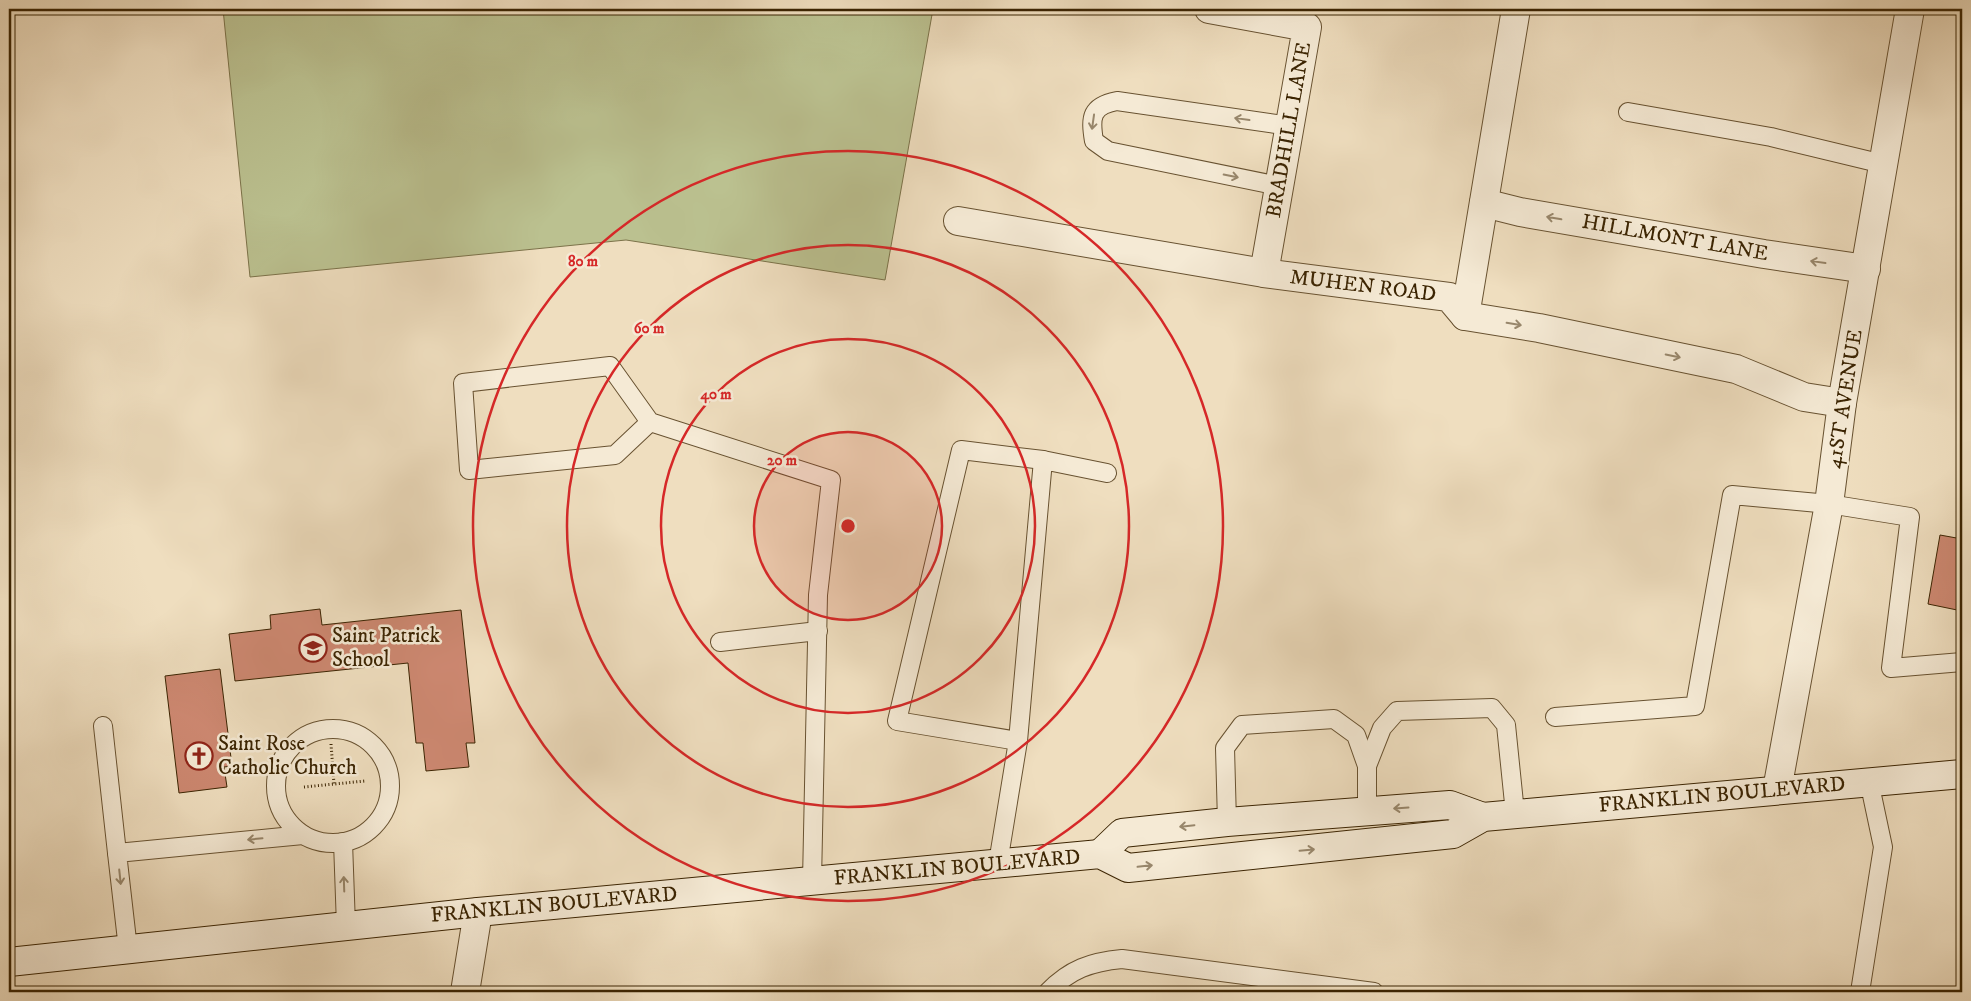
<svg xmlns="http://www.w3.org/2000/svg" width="1971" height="1001" viewBox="0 0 1971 1001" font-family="'IM FELL DW Pica',serif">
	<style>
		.green { fill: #bbc190; stroke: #7b7249 }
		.building { fill: #cd8871; stroke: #3b2402 }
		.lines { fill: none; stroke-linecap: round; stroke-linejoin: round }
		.lane-casing { stroke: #685231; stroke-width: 20 }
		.street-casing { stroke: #685231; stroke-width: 30 }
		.secondary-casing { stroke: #3b2402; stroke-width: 30 }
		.path { stroke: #3b2402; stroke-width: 3; stroke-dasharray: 1 2.5; stroke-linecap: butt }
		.lane { stroke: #f5ead5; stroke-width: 18 }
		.street { stroke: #f5ead5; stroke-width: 28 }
		.secondary { stroke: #f5ead5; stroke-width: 28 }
		.oneway { stroke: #98876c }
		.ring { fill: none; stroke: #d62828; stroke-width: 2.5 }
		.labels { text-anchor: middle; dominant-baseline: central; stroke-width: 5; stroke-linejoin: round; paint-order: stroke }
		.street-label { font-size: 21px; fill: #3b2402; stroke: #f5ead5 }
		.poi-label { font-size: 21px; fill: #3b2402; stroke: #f5ead5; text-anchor: start }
		.centre { fill: #d62828; stroke: #f5ead5; stroke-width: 2.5 }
		.ring-label { font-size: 15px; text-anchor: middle; font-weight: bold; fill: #d62828; stroke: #f5ead5; stroke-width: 5; stroke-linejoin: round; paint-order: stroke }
	</style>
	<rect width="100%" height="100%" fill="#efdebf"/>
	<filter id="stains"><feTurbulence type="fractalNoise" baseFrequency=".004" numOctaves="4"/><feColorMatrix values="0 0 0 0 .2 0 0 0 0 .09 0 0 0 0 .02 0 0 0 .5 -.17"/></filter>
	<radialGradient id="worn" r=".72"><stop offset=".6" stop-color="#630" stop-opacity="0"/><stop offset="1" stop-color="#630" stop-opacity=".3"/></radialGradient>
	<path class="green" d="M223,9H933L885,280L626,240L250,277Z"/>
	<g class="building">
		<path d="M1940,535L1962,539V611L1928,604Z"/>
		<path d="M320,609L322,625L461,610L475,743H466L469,767L426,771L423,743H416L408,663L235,681L229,634L271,629L270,615Z"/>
		<path d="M220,669L232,766L224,767L227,787L179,793L165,676Z"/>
	</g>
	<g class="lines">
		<g class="lane-casing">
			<g id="lane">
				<path d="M1628,112L1771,137L1883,164"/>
				<path d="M1279,186L1108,151L1094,141C1090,117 1091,106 1117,101L1290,126"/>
				<path d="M650,422L615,455L469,470L463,383L610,366L650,422L831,480L818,595L812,881"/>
				<path d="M720,642L818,631"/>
				<path d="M1555,717L1695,706L1732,495L1829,504L1910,517L1891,668L1962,662"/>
				<path d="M103,726L117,853"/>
				<circle cx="333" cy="786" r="57"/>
				<path d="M1018,741L897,721L961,450L1043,460"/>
				<path d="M1367,810V766L1382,728L1397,711L1492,708L1506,725L1515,813"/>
				<path d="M1227,822L1225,748L1242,725L1334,719L1356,735L1367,766"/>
				<path d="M343,842L346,926"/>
				<path d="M998,863L1018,741L1043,460L1107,473"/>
				<path d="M128,949L117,853L303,835"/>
				<path d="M1048,992C1070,969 1091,962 1122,959L1374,992"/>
				<path d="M1860,992L1883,847L1869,781"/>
			</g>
		</g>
		<g class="street-casing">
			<g id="street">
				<path d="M1209,9L1307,27L1264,273"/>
				<path d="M1484,203L1520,212L1764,254L1866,269"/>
				<path d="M958,221L1264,273L1449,297L1465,316L1539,328L1736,369L1804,397L1842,403"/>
				<path d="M1465,316L1516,9"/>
				<path d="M1777,790L1829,504L1842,403L1910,9"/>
				<path d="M465,992L478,912"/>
			</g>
		</g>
		<g class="secondary-casing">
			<g id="secondary">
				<path d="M1100,854L1122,833L1227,822L1450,805L1483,817"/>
				<path d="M9,962L478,912L1100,854L1128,868L1453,834L1483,817L1962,774"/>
			</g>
		</g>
		<g class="path">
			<path d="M331,744L334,784"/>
			<path d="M304,787L365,781"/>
		</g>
		<use href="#lane" class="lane"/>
		<use href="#street" class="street"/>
		<use href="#secondary" class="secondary"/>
	</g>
	<defs><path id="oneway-shaft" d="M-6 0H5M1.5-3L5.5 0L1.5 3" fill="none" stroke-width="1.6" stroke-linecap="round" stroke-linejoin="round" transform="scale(1.25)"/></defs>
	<g class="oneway">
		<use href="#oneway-shaft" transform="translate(1242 119) rotate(-172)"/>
		<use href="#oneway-shaft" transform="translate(1093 122) rotate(98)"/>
		<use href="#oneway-shaft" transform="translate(1231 176) rotate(11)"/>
		<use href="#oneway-shaft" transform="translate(1554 218) rotate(-170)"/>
		<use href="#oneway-shaft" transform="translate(1818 262) rotate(-172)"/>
		<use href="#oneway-shaft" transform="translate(1514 324) rotate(9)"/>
		<use href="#oneway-shaft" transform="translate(1673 356) rotate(12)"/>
		<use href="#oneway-shaft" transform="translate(1401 808) rotate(176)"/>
		<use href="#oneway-shaft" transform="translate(1187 826) rotate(174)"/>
		<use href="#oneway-shaft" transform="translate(255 839) rotate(174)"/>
		<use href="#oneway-shaft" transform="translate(1307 850) rotate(-5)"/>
		<use href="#oneway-shaft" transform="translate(1145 866) rotate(-6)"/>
		<use href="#oneway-shaft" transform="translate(120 877) rotate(84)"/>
		<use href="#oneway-shaft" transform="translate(344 884) rotate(-92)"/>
	</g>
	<circle cx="848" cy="526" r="94" fill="#d62828" fill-opacity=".12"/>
	<g class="ring">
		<circle cx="848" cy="526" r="94"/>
		<circle cx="848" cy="526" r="187"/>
		<circle cx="848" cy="526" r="281"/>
		<circle cx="848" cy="526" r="375"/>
	</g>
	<defs>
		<g id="school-ring" transform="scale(1.4375)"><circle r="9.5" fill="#f5ead5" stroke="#8f2418" stroke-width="1.5"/><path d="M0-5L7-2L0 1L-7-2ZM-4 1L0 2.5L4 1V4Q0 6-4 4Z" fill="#8f2418"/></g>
		<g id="church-ring" transform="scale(1.4375)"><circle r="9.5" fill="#f5ead5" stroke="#8f2418" stroke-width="1.5"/><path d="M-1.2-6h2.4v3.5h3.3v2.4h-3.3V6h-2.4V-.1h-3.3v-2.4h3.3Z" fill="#8f2418"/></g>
	</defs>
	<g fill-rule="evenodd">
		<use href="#school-ring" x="313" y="648"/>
		<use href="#church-ring" x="199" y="756"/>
	</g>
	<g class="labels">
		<g class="street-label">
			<text transform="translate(1289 130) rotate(-80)">BRADHILL LANE</text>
			<text transform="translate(1675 238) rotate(10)">HILLMONT LANE</text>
			<text transform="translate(1363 286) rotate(7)">MUHEN ROAD</text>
			<text transform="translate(1845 399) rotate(-81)">41ST AVENUE</text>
			<text transform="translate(1722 795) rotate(-5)">FRANKLIN BOULEVARD</text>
			<text transform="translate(957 868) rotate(-5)">FRANKLIN BOULEVARD</text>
			<text transform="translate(554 905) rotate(-5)">FRANKLIN BOULEVARD</text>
		</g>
		<g class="poi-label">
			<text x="332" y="636">Saint Patrick<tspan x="332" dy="24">School</tspan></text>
			<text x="218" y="744">Saint Rose<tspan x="218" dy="24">Catholic Church</tspan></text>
		</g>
	</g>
	<circle cx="848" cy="526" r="8" class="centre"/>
	<g class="ring-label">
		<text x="583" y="266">80 m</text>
		<text x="649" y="333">60 m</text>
		<text x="716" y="399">40 m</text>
		<text x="782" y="465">20 m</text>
	</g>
	<rect width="1971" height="1001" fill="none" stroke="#efdebf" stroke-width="30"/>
	<rect x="10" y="10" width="1951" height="981" fill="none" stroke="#3b2402" stroke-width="2.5"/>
	<rect x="15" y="15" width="1941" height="971" fill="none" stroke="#3b2402"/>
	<rect width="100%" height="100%" filter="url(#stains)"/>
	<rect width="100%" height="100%" fill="url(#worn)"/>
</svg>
